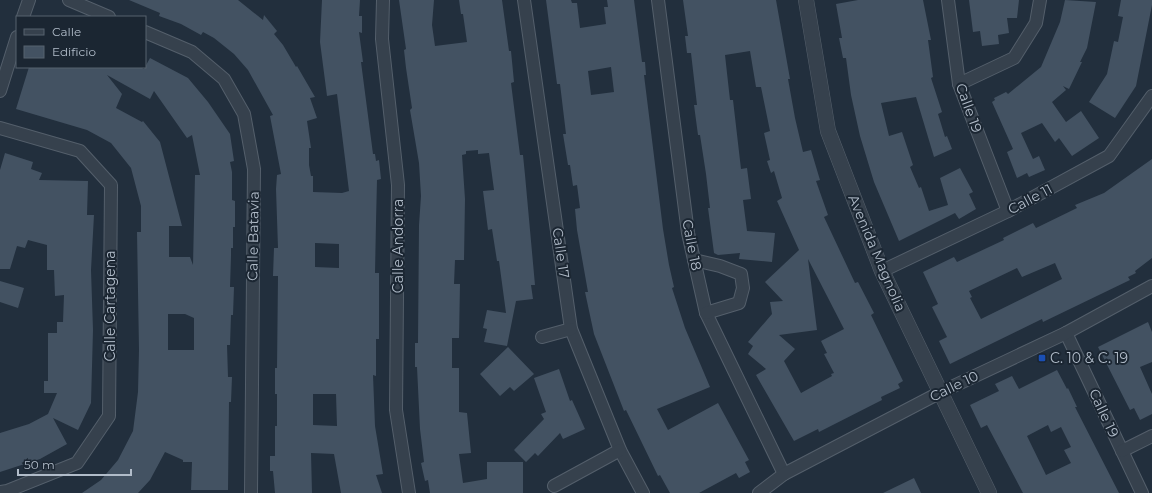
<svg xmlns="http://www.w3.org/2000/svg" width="1152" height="493" viewBox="0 0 1152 493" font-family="Montserrat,sans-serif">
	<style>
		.building { fill: #435262; fill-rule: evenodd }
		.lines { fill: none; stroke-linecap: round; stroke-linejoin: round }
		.minor-casing { stroke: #545f6b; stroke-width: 14 }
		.tertiary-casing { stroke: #545f6b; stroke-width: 16 }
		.minor { stroke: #36414d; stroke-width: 12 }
		.tertiary { stroke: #36414d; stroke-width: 15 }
		.transit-dot { fill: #1a4fb4; stroke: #1b2632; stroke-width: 1.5 }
		.labels { text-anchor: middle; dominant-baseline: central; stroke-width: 4; stroke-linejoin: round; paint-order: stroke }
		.street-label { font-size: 14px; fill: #b1bcc9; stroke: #1b2632 }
		.poi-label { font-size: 14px; fill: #b1bcc9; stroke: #1b2632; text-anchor: start }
	</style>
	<rect width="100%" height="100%" fill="#222f3d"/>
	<g class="building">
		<path d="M129,0H238L263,20L264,15L277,31L274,34L283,45L296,67L297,66L315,97L310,98L317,118L307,121L311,148H309V165L311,176H313V192L342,193L349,191L337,94L327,96L320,42L322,0H360L359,16H362V33L359,32L363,62H361L373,154H375L376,161L379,160L381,179L377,180L376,222L375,273H379V339H376V376L373,375L375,426L383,474L376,475L382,493H341L334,454L311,453L312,493H275L273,471H270V456H275V426H277V394H275V368H277L278,276H273L274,248H278L276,189L277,175L281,174L270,116L273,115L248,70L234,54L214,38L203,32L201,35L181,24L159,16L160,13ZM315,243L339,244V268L315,267ZM313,394H336L337,426L313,425Z"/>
		<path d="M399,0H434L432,25L435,46L467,42L463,14H461L459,0H502L509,51H511L514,82L511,83L520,155H523L525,175L535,285H531L533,299L516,301L507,346L484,342L487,329L483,328L487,310L506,313L499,261H497L492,229L488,230L483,191L494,190L489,153L478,154V150L466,151V154L462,155L465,199L464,260H455L454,284H460L459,338H452V368H459V412L467,413L471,453L459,454L463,483L487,479V462H523V493H430L428,480L425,481L421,463L424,462L420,429L417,367H415V343H418L419,225L421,196L419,163L410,110L412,108L406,68L404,50L406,49Z"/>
		<path d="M546,0H571L572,3H577L580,28L606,24L604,7H608L607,0H634L642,62H645L646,75H644L663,229L669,265L674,287L672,288L685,328L710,387L657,409L668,430L718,403L749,460L745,462L750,472L739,478L736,473L699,493H670L660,475L658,476L626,410L624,411L594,334L585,292H588L577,230L575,209L580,208L577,185L573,186L570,165H568L563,134H566L560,84H557ZM611,67L614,92L591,95L588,71Z"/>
		<path d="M683,0H776L790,79H788L795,118L803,152L811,150L820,180L816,181L828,215L824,217L855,283L858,282L874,313L871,315L903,381L898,384L900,388L881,397L882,400L819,432L818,429L794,441L756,375L766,369L748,354L753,346L748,342L772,314L770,302L783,301L765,282L799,250L777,201L782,198L774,171L771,173L767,161L770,160L764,133L770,131L761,87H756L750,51L725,55L730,100H733L741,169L747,168L751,199L743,200L747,231L775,233L772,262L739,259L740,253L718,255L714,253L708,208H710L706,174L700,135H698L694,105H697L691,53H687L685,36H688ZM808,259L844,329L821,341L827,353L824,354L834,373L831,374L832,376L801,393L784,361L795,349L779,335L817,330Z"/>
		<path d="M858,0H923L931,40H928L933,77L931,78L942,112L938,114L945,137L947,136L952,149L934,157L916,97L881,103L889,136L902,132L913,165L910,167L919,188L921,187L929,211L948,205L940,178L960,168L973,192L969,194L976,209L959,219L955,213L899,241L874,182L860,136L851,95L846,58H843L839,38H842L836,4Z"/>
		<path d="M969,0H1019L1017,18H1007L1009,33L998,35L999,44L982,46L980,31L973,32Z"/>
		<path d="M1065,0L1096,2L1087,48L1080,62H1082L1069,89L1063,86L1066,90L1052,102L1066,122L1081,111L1099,138L1072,156L1059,138L1055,142L1042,123L1021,133L1033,159L1039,156L1045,170L1029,177L1027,173L1017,178L1007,152L1013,149L992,102L995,100L994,98L1006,92L1008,94L1041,67L1060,22Z"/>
		<path d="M1121,0H1152V5L1136,86L1115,118L1089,102L1107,74L1114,41L1118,42L1123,17L1118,16Z"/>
		<path d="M150,58L188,78L208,102L230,134L234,161L230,162L232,172V200L235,201V227H233V248H231V256L230,287H234L233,315H231L230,345H227L228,377H232L231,402H229L228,490H191L192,462H183V460L165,452L150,480L138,493H82L101,480L118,460L133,431L138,392L139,350L137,232H141V206L131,168L111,143L87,130L16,109L29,67H140L144,69ZM107,75L150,99L154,91L187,138L192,135L200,175H195L193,265L190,257H169V226H182L160,142L143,121L142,122L116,108L122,94ZM168,314H185L194,318V350H168Z"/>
		<path d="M5,153L33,162L31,169L42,173L39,180L88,181L87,215H94L91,270L93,330L91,403L78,430L53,418L67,444L40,459L0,472V433L29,424L48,414L57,393H44V381H48V333H57V322H63L64,295L55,296L54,270H47V245L28,240L25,248L17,246L10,269H0V170Z"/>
		<path d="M1152,159V258L1135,271L1136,273L1128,277L1130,280L1043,322L1042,319L950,364L939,341L947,337L932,307L938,304L923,272L954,257L957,262L1004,240L1003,238L1033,223L1036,228L1077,208L1075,205L1104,193ZM1055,263L1062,279L981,319L970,298L972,297L969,291L1017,268L1022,277Z"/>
		<path d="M0,281L24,288L18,308L0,302Z"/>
		<path d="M1148,322L1152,332V362L1140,367L1152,394V414L1140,420L1134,408L1130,410L1098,347Z"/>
		<path d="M508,347L534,374L514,391L510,387L500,396L480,374Z"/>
		<path d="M559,369L570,401L572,400L585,429L563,439L560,433L538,456L535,453L526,462L514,450L544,419L541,414L546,412L534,378Z"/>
		<path d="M1057,370L1067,389L1068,388L1077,407H1075L1119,493H1023L987,425L981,428L970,405L999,391L995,384L1012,376L1019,389ZM1048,425L1051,432L1061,427L1071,447L1064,450L1071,463L1046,475L1027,436Z"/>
		<path d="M914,478L921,493H883Z"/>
	</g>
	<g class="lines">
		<g class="minor-casing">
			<g id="minor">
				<path d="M69,0L109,17"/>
				<path d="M383,0L382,39L398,185L396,410L409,493"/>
				<path d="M524,0L571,329L620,450L643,493"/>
				<path d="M658,0L688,233L706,313L784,474"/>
				<path d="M948,0L959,84L1008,211"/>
				<path d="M23,17L29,0"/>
				<path d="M145,32L192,52L224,79L244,114L254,169L251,493"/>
				<path d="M959,84L1014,58L1036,23L1040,0"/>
				<path d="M0,91L17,37"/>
				<path d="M0,128L80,151L111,185L109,416L77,463L7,491L0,492"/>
				<path d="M694,260L720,266L741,274L743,288L739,303L706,313"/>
				<path d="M882,271L1008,211L1109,156L1152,96"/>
				<path d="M1066,333L1142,493"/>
				<path d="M542,337L571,329"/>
				<path d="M1122,451L1152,436"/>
				<path d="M554,486L620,450"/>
				<path d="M759,493L784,474L941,392L1066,333L1152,286"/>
			</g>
		</g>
		<g class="tertiary-casing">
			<path id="tertiary" d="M806,0L828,131L882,271L989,493"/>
		</g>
		<use href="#minor" class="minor"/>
		<use href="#tertiary" class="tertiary"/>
	</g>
	<rect class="transit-dot" x="1038" y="354" width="8" height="8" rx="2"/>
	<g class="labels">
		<g class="street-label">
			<text transform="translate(969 108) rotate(70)">Calle 19</text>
			<text transform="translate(1030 199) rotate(-28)">Calle 11</text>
			<text transform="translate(253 236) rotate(-89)">Calle Batavia</text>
			<text transform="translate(692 245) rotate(79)">Calle 18</text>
			<text transform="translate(398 246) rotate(-90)">Calle Andorra</text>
			<text transform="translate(561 253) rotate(82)">Calle 17</text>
			<text transform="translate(877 253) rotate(67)">Avenida Magnolia</text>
			<text transform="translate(110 306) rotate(-90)">Calle Cartagena</text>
			<text transform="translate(954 386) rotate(-26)">Calle 10</text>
			<text transform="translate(1104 413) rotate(65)">Calle 19</text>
		</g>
		<g class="poi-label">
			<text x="1050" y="358">C. 10 &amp; C. 19</text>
		</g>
	</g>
	<rect x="16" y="16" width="130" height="52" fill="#1b2632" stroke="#57626e"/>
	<rect x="24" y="29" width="20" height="6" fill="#36414d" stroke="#57626e"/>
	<text x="52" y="36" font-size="12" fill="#b1bcc9">Calle</text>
	<rect x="24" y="46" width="20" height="12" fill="#435262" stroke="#57626e"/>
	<text x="52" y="56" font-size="12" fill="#b1bcc9">Edificio</text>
	<path d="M18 469v6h113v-6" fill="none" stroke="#b1bcc9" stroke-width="2"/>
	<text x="24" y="469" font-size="12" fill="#b1bcc9" stroke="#1b2632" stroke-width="3" paint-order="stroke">50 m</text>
</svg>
